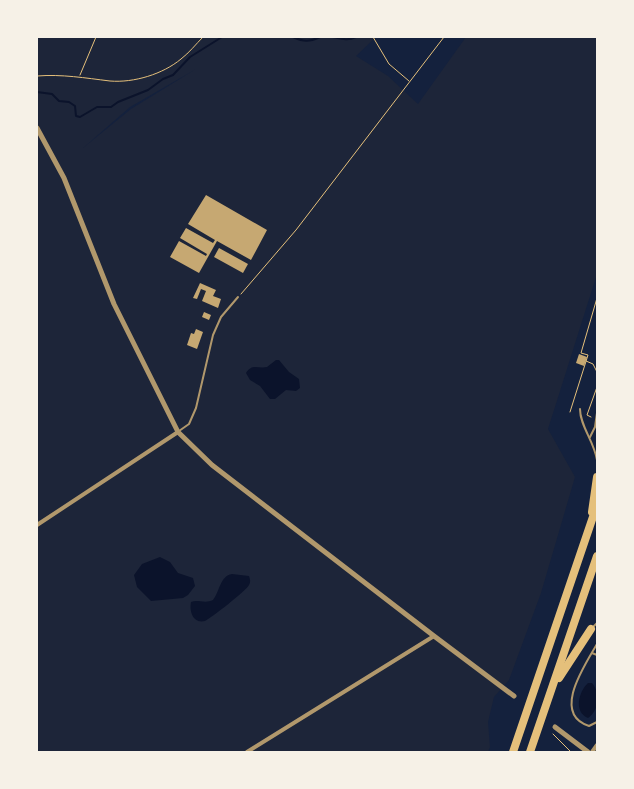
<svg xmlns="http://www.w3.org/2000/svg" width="634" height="789" viewBox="0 0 634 789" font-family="'Titillium Web',sans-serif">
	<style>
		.green { fill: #1d2539; fill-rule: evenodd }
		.water { fill: #0b132b }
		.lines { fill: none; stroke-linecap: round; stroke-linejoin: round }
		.stream { stroke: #0b132b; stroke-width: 2 }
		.building { fill: #c6a872 }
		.path { stroke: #e5c07b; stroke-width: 1 }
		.service { stroke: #b1986c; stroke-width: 2 }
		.minor { stroke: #b1986c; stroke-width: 4 }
		.tertiary { stroke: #b1986c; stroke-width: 5 }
		.motorway { stroke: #e5c07b; stroke-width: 8 }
	</style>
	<rect width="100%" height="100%" fill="#14213d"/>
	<path class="green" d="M37,37H376L356,56L388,76L418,104L466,37H597V274L548,429L575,477L541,593L509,680L494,697L488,722L490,747L488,752H37ZM196,69L131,109L83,148L130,107Z"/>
	<g class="water">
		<path d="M276,360H279L289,372L299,379L300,388L296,391L286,390L275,399H270L260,386L250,380L246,373C252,363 258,369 267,367Z"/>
		<path d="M160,557L170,562L178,573L193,578L195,586L188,595L183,598L151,601L137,587L134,575L142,564Z"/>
		<path d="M232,574L249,576C250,579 251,582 249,585C247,590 210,619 205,621C193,624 189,611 191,602C197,599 205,604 213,600C220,591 220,576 232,574Z"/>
		<path d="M588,683H592C601,694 599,710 588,718C573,712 579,691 588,683Z"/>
	</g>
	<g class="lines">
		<g class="stream">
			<path d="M293,37C304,42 309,42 320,37"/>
			<path d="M333,37C342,39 348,41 356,37"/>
			<path d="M37,92L52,94L59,101L69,102L75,106L76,116L80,117L97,107H111L118,102L148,90L163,79L173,75L190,57L222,37"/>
		</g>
	</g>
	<g class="building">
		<path d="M206,195L267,230L251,260L217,241L199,273L170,257L179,241L206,256L207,254L180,238L186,228L213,243L215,240L188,224Z"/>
		<path d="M219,248L248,264L243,273L214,257Z"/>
		<path d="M200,283L216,290L213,296L221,299L218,308L202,301L206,291L201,289L197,299L193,298Z"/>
		<path d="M204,312L211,315L209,320L202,317Z"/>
		<path d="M196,329L203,332L197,349L187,345L191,333L194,334Z"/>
		<path d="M579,354L587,357L584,366L576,363Z"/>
	</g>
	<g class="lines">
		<g class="path">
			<path d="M373,37L389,64L409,81"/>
			<path d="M80,75L96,37"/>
			<path d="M37,76C62,74 85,78 110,81C134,83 163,74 181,59C189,53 196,44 203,37"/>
			<path d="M241,294L296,230L444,37"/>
			<path d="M586,361L593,364L597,372"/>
			<path d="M570,412L588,355L581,353L597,298"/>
			<path d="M591,417L587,415L597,387"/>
			<path d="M553,734L571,752"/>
		</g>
		<g class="service">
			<path d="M580,409C580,426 594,441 597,460"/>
			<path d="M179,431L189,424L196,408L213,335L221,317L238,297"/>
			<path d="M590,437L595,427L597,413"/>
			<path d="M592,628L597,623"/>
			<path d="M597,644C585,665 551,714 589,726L597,722"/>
			<path d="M592,653L597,655"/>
		</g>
		<g class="minor">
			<path d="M37,525L178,432"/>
			<path d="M247,752L434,636"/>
			<path d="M592,752L597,745"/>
		</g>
		<g class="tertiary">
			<path d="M37,128L64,178L114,304L178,432L212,465L434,636L514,696"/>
			<path d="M555,727L588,752"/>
		</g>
		<g class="motorway">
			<path d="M592,512L597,477"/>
			<path d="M559,678L591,629"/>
			<path d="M513,752L597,505"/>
			<path d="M530,752L597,556"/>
		</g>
	</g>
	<rect width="634" height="789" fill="none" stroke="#f6f1e7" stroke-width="76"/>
</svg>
